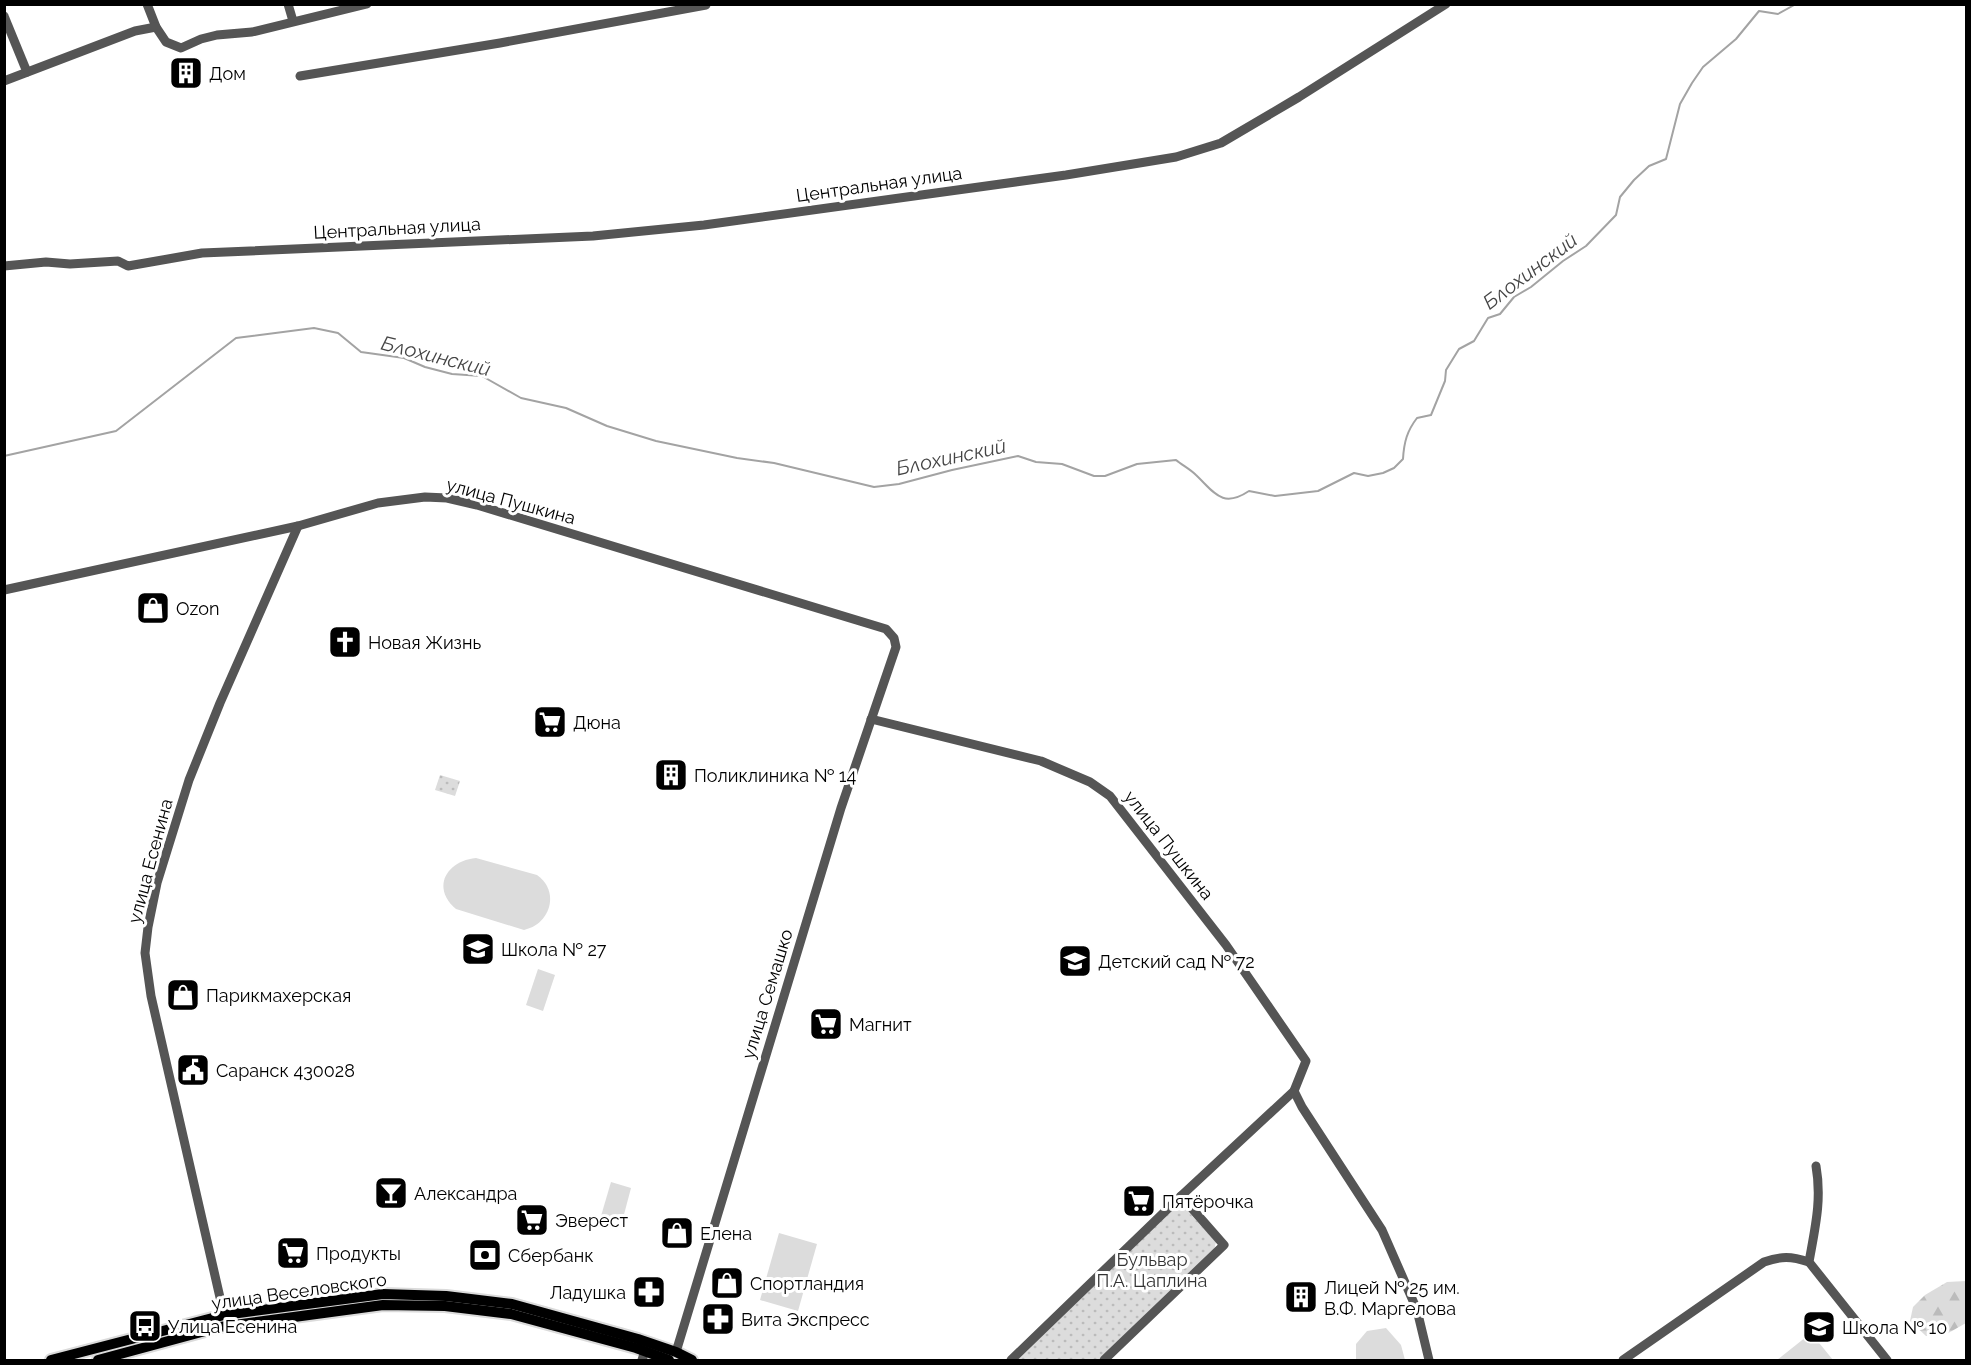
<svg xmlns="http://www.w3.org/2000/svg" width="1971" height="1365" viewBox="0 0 1971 1365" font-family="Raleway,sans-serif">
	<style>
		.forest { fill: url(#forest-firs) }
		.park { fill: url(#park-dots) }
		.garden { fill: #dcdcdc }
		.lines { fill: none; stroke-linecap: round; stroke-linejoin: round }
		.stream { stroke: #a3a3a3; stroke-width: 2 }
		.major-casing { stroke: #dbdbdb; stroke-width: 14 }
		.minor { stroke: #555; stroke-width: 9 }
		.major { stroke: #000; stroke-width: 10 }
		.labels { text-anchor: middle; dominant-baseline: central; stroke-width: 6; stroke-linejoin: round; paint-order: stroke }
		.poi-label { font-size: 18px; fill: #000; stroke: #fff; text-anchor: start }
		.street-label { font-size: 18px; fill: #000; stroke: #fff }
		.park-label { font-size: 18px; fill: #333; stroke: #fff }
		.water-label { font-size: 20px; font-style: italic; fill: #444; stroke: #fff }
	</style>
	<defs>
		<pattern id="forest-firs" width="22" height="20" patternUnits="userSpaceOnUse" patternTransform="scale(1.5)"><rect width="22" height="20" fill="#dcdcdc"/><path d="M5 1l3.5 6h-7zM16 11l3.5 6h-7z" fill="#bbb"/></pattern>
		<pattern id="park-dots" width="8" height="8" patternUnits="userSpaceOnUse" patternTransform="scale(1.5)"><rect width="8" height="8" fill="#dcdcdc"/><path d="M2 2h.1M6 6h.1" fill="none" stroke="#bbb" stroke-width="1.8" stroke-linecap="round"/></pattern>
	</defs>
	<rect width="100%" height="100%" fill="#fff"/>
	<path class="forest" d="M1966,1281V1323L1943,1336H1926L1910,1321L1913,1307L1925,1295L1947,1282Z"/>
	<g class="park">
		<path d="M440,775L460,781L455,796L435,790Z"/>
		<path d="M1176,1206H1183L1216,1242L1214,1250L1098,1360H1017Z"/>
	</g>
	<g class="garden">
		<path d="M476,858L537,875C560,891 551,924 524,930L456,909C431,888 446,861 476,858Z"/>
		<path d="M538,969L555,975L543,1011L526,1005Z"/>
		<path d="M611,1182L631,1188L622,1222L601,1216Z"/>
		<path d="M779,1233L817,1244L798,1311L760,1300Z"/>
		<path d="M1386,1328L1401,1345L1405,1360H1356V1344L1367,1331Z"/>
		<path d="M1811,1333L1833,1360H1777Z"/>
	</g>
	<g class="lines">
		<path class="stream" d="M4,456L116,431L236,338L314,328L338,333L361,352L404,358L425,367L452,374L482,376L521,398L566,408L607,426L656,441L737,458L774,463L874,487L899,484L952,470L1018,456L1036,462L1062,464L1094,476H1105L1137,464L1176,460C1182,465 1190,469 1196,475C1214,492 1222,509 1249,491L1275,496L1318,491L1354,473L1368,476L1383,473L1394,468L1403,459C1404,442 1407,431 1417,418L1431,415L1445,381L1446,370L1459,349L1474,341L1488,318L1500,314L1514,297L1531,287L1563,261L1586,246L1616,215L1620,197L1634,180L1649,166L1666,159L1680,104L1692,83L1703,67L1736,39L1759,11L1778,14L1796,4"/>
		<g class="major-casing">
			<g id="major">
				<path d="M51,1360L224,1315L383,1294L446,1296L512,1304L638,1339L676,1352L692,1360"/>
				<path d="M98,1360L220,1327L383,1305L445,1306L511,1314L636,1348L669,1360"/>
			</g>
		</g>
		<g class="minor">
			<path d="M147,4L156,27L166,42L181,48L201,39L217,35L252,32L367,4"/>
			<path d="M288,4L293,21"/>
			<path d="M4,16L27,72"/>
			<path d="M300,76L500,43L706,5"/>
			<path d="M4,81L135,31L156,27"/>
			<path d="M4,266L46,262L70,264L118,261L128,266L202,253L593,236L704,225L1066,175L1176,157L1221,143L1299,97L1446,4"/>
			<path d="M4,590L298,526L378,503L425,497L447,498L477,505L886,629L894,638L896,647L841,808L676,1352"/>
			<path d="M871,719L1041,761L1090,782L1110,796L1226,945L1306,1061L1294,1091L1181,1196"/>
			<path d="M1294,1091L1302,1107L1382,1230L1417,1310L1429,1360"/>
			<path d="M1816,1166C1822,1200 1815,1228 1809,1262L1887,1360"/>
			<path d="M224,1315L151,996L145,953L148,927L157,883L189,780L220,703L298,526"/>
			<path d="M642,1360L645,1351"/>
			<path d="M1011,1360L1181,1196L1224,1245L1104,1360"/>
			<path d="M1623,1360L1764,1262C1781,1256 1791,1256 1809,1262"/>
		</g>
		<use href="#major" class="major"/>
	</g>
	<defs>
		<g id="building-square" transform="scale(1.725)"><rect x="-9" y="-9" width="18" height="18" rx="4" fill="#000" stroke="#fff"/><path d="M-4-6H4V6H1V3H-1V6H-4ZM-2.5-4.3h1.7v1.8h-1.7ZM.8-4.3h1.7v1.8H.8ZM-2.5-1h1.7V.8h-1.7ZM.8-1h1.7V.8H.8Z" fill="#fff"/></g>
		<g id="shop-square" transform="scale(1.725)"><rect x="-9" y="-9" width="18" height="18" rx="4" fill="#000" stroke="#fff"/><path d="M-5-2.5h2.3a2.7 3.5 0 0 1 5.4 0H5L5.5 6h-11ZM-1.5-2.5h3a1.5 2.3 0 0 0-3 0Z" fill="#fff"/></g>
		<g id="church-square" transform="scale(1.725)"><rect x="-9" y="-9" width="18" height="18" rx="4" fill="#000" stroke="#fff"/><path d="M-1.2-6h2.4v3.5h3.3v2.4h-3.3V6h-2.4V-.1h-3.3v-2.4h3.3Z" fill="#fff"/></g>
		<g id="supermarket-square" transform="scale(1.725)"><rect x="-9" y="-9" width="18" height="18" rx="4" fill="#000" stroke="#fff"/><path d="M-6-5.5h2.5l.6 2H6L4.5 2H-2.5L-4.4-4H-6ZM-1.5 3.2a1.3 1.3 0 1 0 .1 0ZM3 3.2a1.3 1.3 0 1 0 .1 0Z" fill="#fff"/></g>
		<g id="school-square" transform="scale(1.725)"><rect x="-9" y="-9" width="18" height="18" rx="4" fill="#000" stroke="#fff"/><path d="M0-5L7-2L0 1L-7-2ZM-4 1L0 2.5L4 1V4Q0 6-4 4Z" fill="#fff"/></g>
		<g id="civic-square" transform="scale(1.725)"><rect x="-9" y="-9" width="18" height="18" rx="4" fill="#000" stroke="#fff"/><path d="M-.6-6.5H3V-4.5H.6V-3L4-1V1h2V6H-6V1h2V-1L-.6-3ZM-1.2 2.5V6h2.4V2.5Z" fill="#fff"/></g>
		<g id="bar-square" transform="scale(1.725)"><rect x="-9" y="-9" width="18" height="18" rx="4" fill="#000" stroke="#fff"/><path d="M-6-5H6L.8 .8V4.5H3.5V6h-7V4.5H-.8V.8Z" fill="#fff"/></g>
		<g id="bank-square" transform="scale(1.725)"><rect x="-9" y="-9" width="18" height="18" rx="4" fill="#000" stroke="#fff"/><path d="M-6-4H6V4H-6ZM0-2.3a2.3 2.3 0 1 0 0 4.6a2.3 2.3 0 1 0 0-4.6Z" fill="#fff"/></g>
		<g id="pharmacy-square" transform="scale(1.725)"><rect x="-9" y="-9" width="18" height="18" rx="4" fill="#000" stroke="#fff"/><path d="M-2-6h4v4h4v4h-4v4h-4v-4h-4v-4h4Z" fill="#fff"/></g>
		<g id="bus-square" transform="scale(1.725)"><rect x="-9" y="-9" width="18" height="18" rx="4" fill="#000" stroke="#fff"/><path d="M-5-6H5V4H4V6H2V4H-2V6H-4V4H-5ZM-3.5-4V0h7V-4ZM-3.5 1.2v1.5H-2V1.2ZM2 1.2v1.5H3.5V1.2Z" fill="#fff"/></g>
	</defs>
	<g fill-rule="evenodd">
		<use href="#building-square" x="186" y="73"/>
		<use href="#shop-square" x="153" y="608"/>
		<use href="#church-square" x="345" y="642"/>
		<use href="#supermarket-square" x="550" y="722"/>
		<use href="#building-square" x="671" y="775"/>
		<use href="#school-square" x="478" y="949"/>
		<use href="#school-square" x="1075" y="961"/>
		<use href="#shop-square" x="183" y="995"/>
		<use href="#supermarket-square" x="826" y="1024"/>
		<use href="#civic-square" x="193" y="1070"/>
		<use href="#bar-square" x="391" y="1193"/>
		<use href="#supermarket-square" x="1139" y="1201"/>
		<use href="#supermarket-square" x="532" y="1220"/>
		<use href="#shop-square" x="677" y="1233"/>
		<use href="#supermarket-square" x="293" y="1253"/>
		<use href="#bank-square" x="485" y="1255"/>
		<use href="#shop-square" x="727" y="1283"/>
		<use href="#pharmacy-square" x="649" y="1292"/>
		<use href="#building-square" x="1301" y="1297"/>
		<use href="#pharmacy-square" x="718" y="1319"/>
		<use href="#bus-square" x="145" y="1326"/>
		<use href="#school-square" x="1819" y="1327"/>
	</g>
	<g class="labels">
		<g class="poi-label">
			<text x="209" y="73">Дом</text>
			<text x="176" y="608">Ozon</text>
			<text x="368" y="642">Новая Жизнь</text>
			<text x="573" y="722">Дюна</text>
			<text x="694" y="775">Поликлиника № 14</text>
			<text x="501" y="949">Школа № 27</text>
			<text x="1098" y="961">Детский сад № 72</text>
			<text x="206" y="995">Парикмахерская</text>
			<text x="849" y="1024">Магнит</text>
			<text x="216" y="1070">Саранск 430028</text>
			<text x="414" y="1193">Александра</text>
			<text x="1162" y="1201">Пятёрочка</text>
			<text x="555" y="1220">Эверест</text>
			<text x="700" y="1233">Елена</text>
			<text x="316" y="1253">Продукты</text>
			<text x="508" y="1255">Сбербанк</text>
			<text x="750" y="1283">Спортландия</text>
			<text x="1324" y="1287">Лицей № 25 им.<tspan x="1324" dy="21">В.Ф. Маргелова</tspan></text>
			<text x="626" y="1292" text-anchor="end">Ладушка</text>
			<text x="741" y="1319">Вита Экспресс</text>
			<text x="168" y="1326">Улица Есенина</text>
			<text x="1842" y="1327">Школа № 10</text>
		</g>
		<g class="street-label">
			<text transform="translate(879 184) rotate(-8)">Центральная улица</text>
			<text transform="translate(397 228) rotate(-3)">Центральная улица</text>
			<text transform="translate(511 501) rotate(15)">улица Пушкина</text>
			<text transform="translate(1169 845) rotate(52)">улица Пушкина</text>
			<text transform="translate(150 861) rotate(-75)">улица Есенина</text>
			<text transform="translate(767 994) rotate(-73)">улица Семашко</text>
			<text transform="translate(299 1291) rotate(-8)">улица Веселовского</text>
		</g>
		<g class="park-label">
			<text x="1152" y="1259">Бульвар<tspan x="1152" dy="21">П.А. Цаплина</tspan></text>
		</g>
		<g class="water-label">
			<text transform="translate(1530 271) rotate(-37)">Блохинский</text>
			<text transform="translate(436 356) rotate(14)">Блохинский</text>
			<text transform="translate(951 457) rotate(-12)">Блохинский</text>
		</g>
	</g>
	<rect width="1971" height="1365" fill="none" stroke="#000000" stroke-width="12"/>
</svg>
